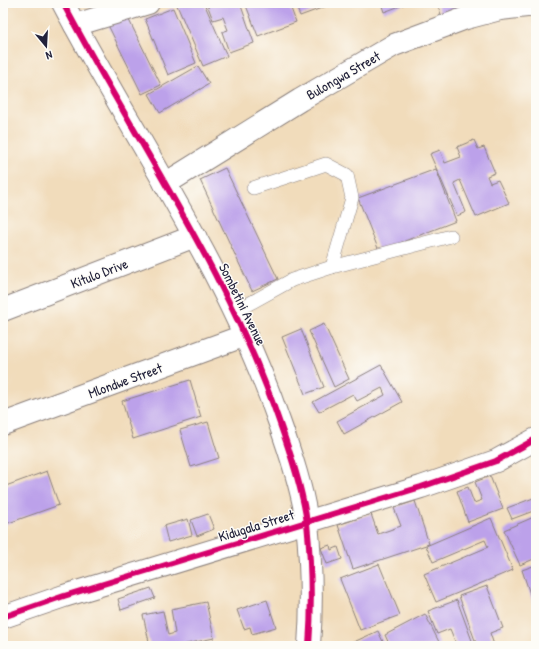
<svg xmlns="http://www.w3.org/2000/svg" width="539" height="649" viewBox="0 0 539 649" font-family="'Patrick Hand',sans-serif">
	<style>
		.building { fill: #bca1ea }
		.lines { fill: none; stroke-linecap: round; stroke-linejoin: round }
		.service-casing { stroke: #8a7f7b; stroke-width: 14 }
		.minor-casing { stroke: #8a7f7b; stroke-width: 24 }
		.service { stroke: #fff; stroke-width: 13 }
		.minor { stroke: #fff; stroke-width: 22 }
		.cycleway-casing { stroke: #fdfcf7; stroke-width: 8 }
		.cycleway { stroke: #d6006c; stroke-width: 6 }
		.labels { text-anchor: middle; dominant-baseline: central; stroke-width: 3; stroke-linejoin: round; paint-order: stroke }
		.street-label { font-size: 14px; fill: #22223b; stroke: #fdfcf7 }
	</style>
	<rect width="100%" height="100%" fill="#fdfcf7"/>
	<filter id="ink" filterUnits="userSpaceOnUse"><feTurbulence type="fractalNoise" baseFrequency=".025" numOctaves="2"/><feDisplacementMap in="SourceGraphic" scale="8" xChannelSelector="R" yChannelSelector="G"/><feConvolveMatrix kernelMatrix="1 2 1 2 8 2 1 2 1" color-interpolation-filters="sRGB"/></filter>
	<filter id="wash" filterUnits="userSpaceOnUse"><feTurbulence type="fractalNoise" baseFrequency=".012" numOctaves="4" result="noise"/><feDisplacementMap in="SourceGraphic" scale="16" xChannelSelector="R" yChannelSelector="G"/><feGaussianBlur stdDeviation="0.9" result="paint"/><feColorMatrix in="noise" values="0 0 0 0 0 0 0 0 0 0 0 0 0 0 0 0 0 1.4 0 .05"/><feComposite in="paint" operator="in"/></filter>
	<g filter="url(#wash)">
		<rect width="100%" height="100%" fill="#f1dcbb"/>
		<g id="blocks">
			<g class="building">
				<path d="M176,3H204L227,56L203,66Z"/>
				<path d="M240,3L254,43L229,52L222,32L228,30L223,17L213,20L207,4Z"/>
				<path d="M245,3H289L296,22L258,36Z"/>
				<path d="M335,3L300,16L295,4L297,3Z"/>
				<path d="M381,3H408L384,12Z"/>
				<path d="M437,3H475L477,9L443,20Z"/>
				<path d="M173,8L196,63L168,75L145,19Z"/>
				<path d="M127,16L161,85L142,94L108,25Z"/>
				<path d="M198,66L209,84L160,113L149,94Z"/>
				<path d="M474,140L478,149L484,147L495,173L487,176L490,183L498,180L509,203L476,217L460,180L454,183L466,212L457,216L430,154L440,150L445,163L461,157L457,147Z"/>
				<path d="M225,168L278,279L252,291L200,180Z"/>
				<path d="M436,169L456,221L379,251L358,198Z"/>
				<path d="M324,324L349,379L334,387L309,331Z"/>
				<path d="M301,329L324,387L305,394L282,337Z"/>
				<path d="M381,365L402,402L344,434L337,421L385,395L382,388L357,401L353,394L319,412L313,402Z"/>
				<path d="M190,380L201,417L133,439L122,401Z"/>
				<path d="M208,422L219,458L191,467L180,430Z"/>
				<path d="M47,471L59,505L3,525V487Z"/>
				<path d="M490,476L503,509L468,522L457,491L468,487L474,503L482,500L475,482Z"/>
				<path d="M536,497V510L512,519L507,508Z"/>
				<path d="M415,501L429,544L353,569L338,525L371,514L378,534L401,526L394,508Z"/>
				<path d="M208,514L214,529L197,536L191,520Z"/>
				<path d="M536,516V558L520,565L504,530Z"/>
				<path d="M491,518L513,570L436,602L424,574L488,547L485,540L433,562L426,546Z"/>
				<path d="M188,519L192,535L168,542L164,526Z"/>
				<path d="M330,545L331,550L338,547L342,559L327,564L321,548Z"/>
				<path d="M379,564L400,615L360,630L340,579Z"/>
				<path d="M536,565V602L533,603L522,570Z"/>
				<path d="M487,586L503,628L490,633L494,645L477,646L459,596Z"/>
				<path d="M151,588L155,598L121,610L118,599Z"/>
				<path d="M267,600L276,627L252,634L250,627L244,629L237,610Z"/>
				<path d="M457,600L474,646H457L450,629L437,634L428,611Z"/>
				<path d="M206,602L214,638L177,646H150L143,615L163,611L168,635L175,633L171,609Z"/>
				<path d="M425,614L440,644L436,646H390L385,635Z"/>
				<path d="M378,631L385,646H345Z"/>
			</g>
		</g>
	</g>
	<g filter="url(#ink)">
		<use href="#blocks" fill-opacity="0" stroke="#8a7f7b" stroke-width="1"/>
		<g class="lines">
			<g class="service-casing">
				<g id="service">
					<path d="M253,188L326,164L347,175L352,198L332,267"/>
					<path d="M234,312L292,280L332,267L451,236"/>
				</g>
			</g>
			<g class="minor-casing">
				<g id="minor">
					<path d="M63,3C136,142 228,272 279,421C290,452 303,490 307,523C311,562 312,606 309,646"/>
					<path d="M75,25L148,3"/>
					<path d="M165,184L300,100L394,45L466,18L500,9L536,5"/>
					<path d="M3,310L195,236"/>
					<path d="M3,424L246,335"/>
					<path d="M3,617L64,596L421,487L496,461L536,439"/>
				</g>
			</g>
			<use href="#service" class="service"/>
			<use href="#minor" class="minor"/>
			<g class="cycleway-casing">
				<g id="cycleway">
					<path d="M63,3C136,142 228,272 279,421C290,452 303,490 307,523C311,562 312,606 309,646"/>
					<path d="M3,617L64,596L421,487L496,461L536,439"/>
				</g>
			</g>
			<use href="#cycleway" class="cycleway"/>
		</g>
	</g>
	<g class="labels">
		<g class="street-label">
			<text transform="translate(343 75) rotate(-30)">Bulongwa Street</text>
			<text transform="translate(99 273) rotate(-21)">Kitulo Drive</text>
			<text transform="translate(243 304) rotate(64)">Sombetini Avenue</text>
			<text transform="translate(125 380) rotate(-20)">Mlondwe Street</text>
			<text transform="translate(256 525) rotate(-17)">Kidugala Street</text>
		</g>
	</g>
	<rect width="539" height="649" fill="none" stroke="#fdfcf7" stroke-width="16"/>
	<g transform="translate(46 46) rotate(162)" stroke="#fdfcf7" stroke-width="3" paint-order="stroke">
	<path d="M0-3L7 15L0 10L-7 15Z" fill="#22223b"/>
	<text y="-6" font-size="11" font-weight="bold" text-anchor="middle" fill="#22223b">N</text>
	</g>
</svg>
